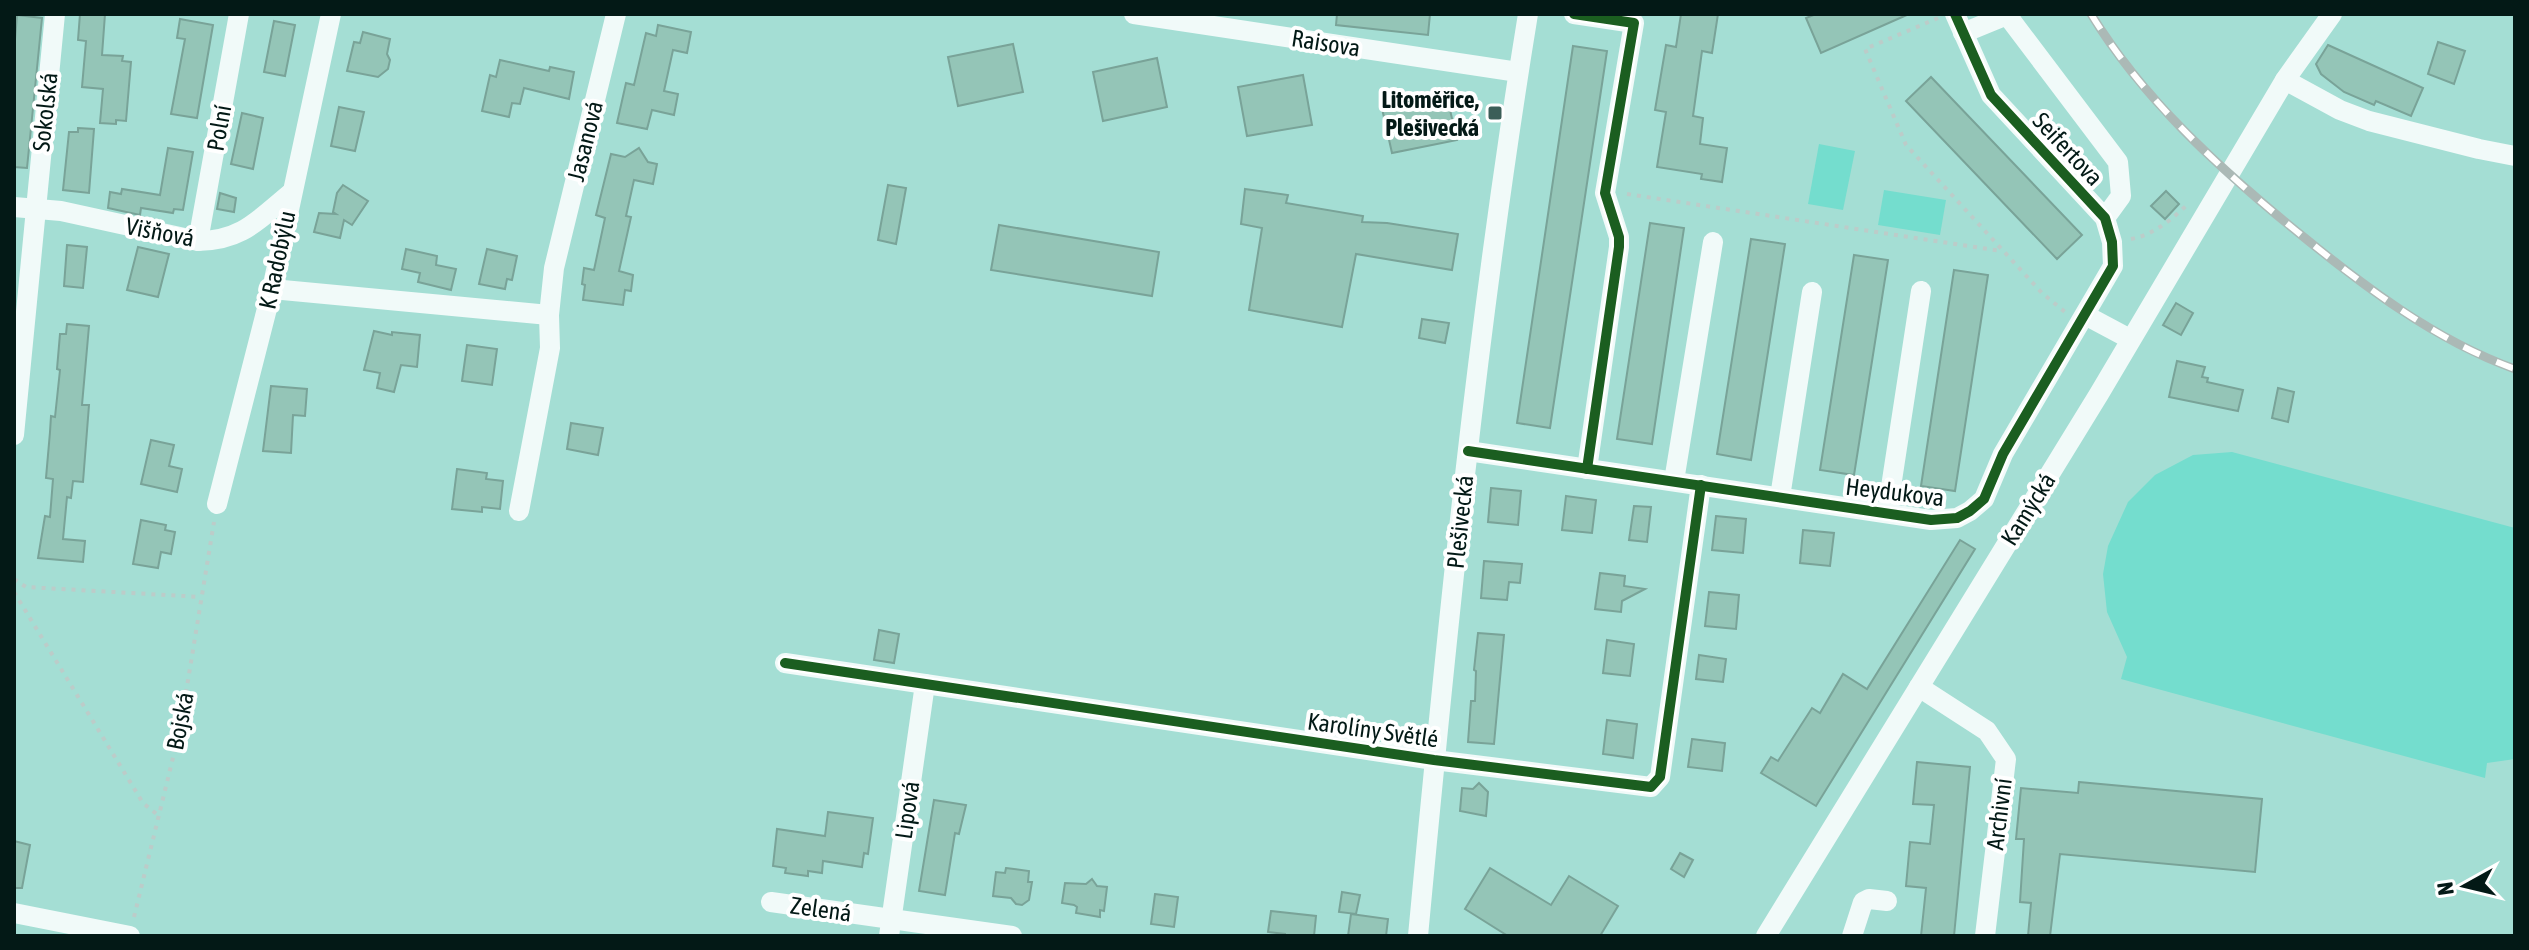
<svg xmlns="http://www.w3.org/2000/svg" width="2529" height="950" viewBox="0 0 2529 950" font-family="'Asap Condensed',sans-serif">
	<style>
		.green { fill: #74ddce }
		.building { fill: #94c5b7; stroke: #79a398; stroke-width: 2 }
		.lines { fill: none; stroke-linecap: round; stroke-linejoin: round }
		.path { stroke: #bcccc9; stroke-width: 4; stroke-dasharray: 4 6; stroke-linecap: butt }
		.minor { stroke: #f1faf9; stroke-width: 20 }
		.rail-casing { stroke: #abb9b6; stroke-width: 9 }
		.rail { stroke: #fff; stroke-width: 6; stroke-dasharray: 18; stroke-linecap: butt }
		.cycleway-casing { stroke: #fff; stroke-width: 15 }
		.cycleway { stroke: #1b5e20; stroke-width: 10 }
		.poi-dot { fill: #3b5e58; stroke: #fff; stroke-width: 3 }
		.labels { text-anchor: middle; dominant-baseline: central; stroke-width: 8; stroke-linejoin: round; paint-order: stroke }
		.street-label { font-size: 24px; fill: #031916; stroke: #fff }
		.poi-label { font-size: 24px; font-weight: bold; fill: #031916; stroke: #fff; text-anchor: end }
	</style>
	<rect width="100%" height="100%" fill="#a4ded4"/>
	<g class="green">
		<path d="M1819,144L1855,151L1843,210L1808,204Z"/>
		<path d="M1884,190L1946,200L1940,235L1878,225Z"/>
		<path d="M2232,452L2515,528V759L2487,763L2485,778L2121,679L2127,657L2107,612L2103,574L2108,546L2128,502L2155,475L2193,455Z"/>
	</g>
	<g class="building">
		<path d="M80,14H105L102,55L123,56L122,61L131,62L126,121L116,120V124L100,123L103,89L82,87L86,41L78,40Z"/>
		<path d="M1337,14H1430L1428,35L1336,25Z"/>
		<path d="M1681,14H1718L1712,53L1702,51L1693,116L1703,118L1700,144L1727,148L1722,182L1701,179L1702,174L1657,167L1666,112L1655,110L1666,45L1676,47Z"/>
		<path d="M1816,14H1909L1821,53L1806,18Z"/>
		<path d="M17,15L42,18L27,168L14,167V52Z"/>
		<path d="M180,19L213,25L197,118L171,114L185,39L177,38Z"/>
		<path d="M274,21L295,25L285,76L264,72Z"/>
		<path d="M658,25L691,32L687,53L673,50L664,91L678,94L674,115L652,110L647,129L617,123L626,83L634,85L646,33L656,36Z"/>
		<path d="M363,32L390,39L387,54L390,60L388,69L378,77L347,71L354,42L360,43Z"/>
		<path d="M2438,42L2465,51L2454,84L2428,74Z"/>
		<path d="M1013,44L1023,92L958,106L948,57Z"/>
		<path d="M2328,45L2423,88L2411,116L2376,101L2374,105L2344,92L2321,74L2316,64Z"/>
		<path d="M1573,46L1607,51L1550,428L1517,423Z"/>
		<path d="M1157,58L1167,107L1103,121L1093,72Z"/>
		<path d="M500,60L549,71L550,67L574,72L569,99L524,88L520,104L512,103L509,117L482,111L490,75L496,77Z"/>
		<path d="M1303,75L1312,125L1247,136L1238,87Z"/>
		<path d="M1931,77L2082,235L2057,259L1906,101Z"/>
		<path d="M1426,95L1425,106L1450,110L1457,140L1392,153L1381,104Z"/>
		<path d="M339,107L364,112L355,151L331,146Z"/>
		<path d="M242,113L263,118L253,169L231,164Z"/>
		<path d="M78,128L94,129L89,193L63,190L69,132H78Z"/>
		<path d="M168,148L193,152L183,210L174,209L173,213L141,208L140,215L108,208L110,192L121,194L122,189L160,195Z"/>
		<path d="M639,148L648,162L657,164L653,184L634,180L626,216L631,217L619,271L633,275L631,291L625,290L623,305L583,300L585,285L582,284L584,268L594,270L605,218L596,215L611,154L625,157Z"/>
		<path d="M343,185L368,201L352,225L344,220L340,238L314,232L319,213L336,214L333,212L337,193Z"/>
		<path d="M888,185L906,188L896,244L878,240Z"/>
		<path d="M1245,189L1288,195L1286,203L1363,216L1362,222L1387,223L1458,234L1452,270L1356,254L1342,327L1249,310L1262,228L1241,224Z"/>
		<path d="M2166,191L2179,204L2165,219L2151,206Z"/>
		<path d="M220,193L236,198L234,212L217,209Z"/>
		<path d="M1650,223L1684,228L1652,444L1617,439Z"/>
		<path d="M999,225L1159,252L1152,296L991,270Z"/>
		<path d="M1751,239L1785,244L1751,460L1717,454Z"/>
		<path d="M67,245L87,247L83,288L64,286Z"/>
		<path d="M138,247L169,254L158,297L127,290Z"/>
		<path d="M406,249L437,256L436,265L456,269L451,290L418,282L420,273L402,269Z"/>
		<path d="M487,249L517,256L512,280L507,279L505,289L479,284Z"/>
		<path d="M1854,255L1888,260L1854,475L1820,470Z"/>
		<path d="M1954,270L1988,275L1955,491L1921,486Z"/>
		<path d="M2176,303L2193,313L2181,335L2163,325Z"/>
		<path d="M1422,319L1449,323L1445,343L1419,338Z"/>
		<path d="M67,324L89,326L82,405H89L83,482L73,481L71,498L67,497L63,539L85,541L83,562L38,558L45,516L50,517L53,479L46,478L50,432L51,416L55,417L60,370L57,369L60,334H66Z"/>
		<path d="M374,331L392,335V332L420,335L417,367L401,365L394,392L377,388L380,373L364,370Z"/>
		<path d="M467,345L497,349L492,385L462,381Z"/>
		<path d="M2177,361L2205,367L2202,377L2208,378L2207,382L2243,390L2238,411L2169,397Z"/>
		<path d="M271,386L307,389L305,416L293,415L291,453L263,451Z"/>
		<path d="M2278,388L2294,392L2288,422L2272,418Z"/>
		<path d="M571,423L603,428L598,455L567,449Z"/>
		<path d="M151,440L174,445L169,466L182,469L177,492L141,484Z"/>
		<path d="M457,469L487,473L486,479L503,481L500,509L482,507V512L452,509Z"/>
		<path d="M1491,488L1521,491L1518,525L1488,522Z"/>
		<path d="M1566,496L1596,500L1592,533L1562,530Z"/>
		<path d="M1634,506L1651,507L1647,542L1629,540Z"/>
		<path d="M1716,516L1746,519L1743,553L1712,550Z"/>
		<path d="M141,520L166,525L165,530L175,532L171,554L161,552L158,568L133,564Z"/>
		<path d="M1803,530L1834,533L1830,566L1800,563Z"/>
		<path d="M1960,540L1975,549L1816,806L1761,773L1771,757L1778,761L1812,708L1820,713L1843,674L1867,689Z"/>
		<path d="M1484,561L1522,564L1520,583L1509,582L1507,600L1481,598Z"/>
		<path d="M1600,573L1625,576L1624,586L1645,589L1622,601L1621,612L1595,609Z"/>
		<path d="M1709,592L1739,595L1736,629L1705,626Z"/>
		<path d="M879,630L899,634L894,663L874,660Z"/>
		<path d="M1478,633L1504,635L1494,744L1468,742L1471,701H1475L1476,671L1474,670Z"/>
		<path d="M1607,640L1634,644L1630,676L1603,673Z"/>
		<path d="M1699,655L1726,659L1723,682L1696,679Z"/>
		<path d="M1607,720L1637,724L1633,758L1603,754Z"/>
		<path d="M1692,739L1725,743L1722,771L1688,767Z"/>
		<path d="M1917,762L1970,767L1954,936H1921L1926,888L1906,886L1910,842L1930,844L1934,805L1913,804Z"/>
		<path d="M2079,782L2262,799L2255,872L2060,854L2050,936H2028L2031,903L2020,902L2024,839H2016L2021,788L2078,793Z"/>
		<path d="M1479,783L1488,792L1486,816L1460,811L1462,788L1473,789Z"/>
		<path d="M934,800L966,805L959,834L955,833L945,895L919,891Z"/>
		<path d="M828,812L873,818L868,854L864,853L862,867L823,861L822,873L808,871V876L785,873L786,868L773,866L777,829L825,836Z"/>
		<path d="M14,841L30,845L22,888H14Z"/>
		<path d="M1680,853L1693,860L1684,877L1671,869Z"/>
		<path d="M1006,868L1029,871L1028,882H1032L1029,900L1022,905L1016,904L1011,898L993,896L996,872L1005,873Z"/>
		<path d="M1490,868L1551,905L1569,876L1618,906L1600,936H1508L1465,909Z"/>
		<path d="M1092,879L1097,886L1107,887L1104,911L1100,910V917L1076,913L1077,907L1074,905L1062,903L1065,883L1086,884Z"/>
		<path d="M1342,892L1360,895L1356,914L1339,912Z"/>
		<path d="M1155,894L1178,897L1174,927L1151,924Z"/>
		<path d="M1271,911L1316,916L1314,936H1285V934L1268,932Z"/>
		<path d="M1351,914L1388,919L1386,936H1348Z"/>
	</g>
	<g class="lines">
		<g class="path">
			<path d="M1938,18L1865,49L1906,145L2042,293L2065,312"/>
			<path d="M1627,194L2001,251"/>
			<path d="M2131,239C2153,235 2171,220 2187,205"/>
			<path d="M14,579L26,587L201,597"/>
			<path d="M14,592L143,803L159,816"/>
			<path d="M134,917L180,729L214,522"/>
		</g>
		<g class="minor">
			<path d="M1134,14L1518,72"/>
			<path d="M1574,14L1634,23L1605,193L1619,237V247L1587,469"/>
			<path d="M1963,33L2007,15L2118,162L2121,196L2105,218"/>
			<path d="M2285,80L2340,110L2369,121L2479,149L2515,156"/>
			<path d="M14,207L61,211L198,241C242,241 259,219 291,193"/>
			<path d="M198,241L239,14"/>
			<path d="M272,289L549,315"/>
			<path d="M2085,315L2130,339"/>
			<path d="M14,435L55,14"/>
			<path d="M1468,451L1931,520L1957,518L1970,511L1984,499L2003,454L2113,266L2112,242L2105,218L1991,95L1955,14"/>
			<path d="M1674,481L1713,242"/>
			<path d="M1780,497L1812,292"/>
			<path d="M217,504L272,289L331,14"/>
			<path d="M519,511L550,348L549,315L554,268L616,14"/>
			<path d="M1887,513L1921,291"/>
			<path d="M785,663L1434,760L1651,787L1660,777L1701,485"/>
			<path d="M1919,687L1987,731L2006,759L1985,936"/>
			<path d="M771,902L1012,936"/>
			<path d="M14,913L130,936"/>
			<path d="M889,936L925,684"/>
			<path d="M1418,936C1447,628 1478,319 1528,14"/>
			<path d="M1766,936L2099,394L2285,80L2332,14"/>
			<path d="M1852,936L1863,902L1869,899L1887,901"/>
		</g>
		<g class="rail-casing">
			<path id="rail" d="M2091,14C2143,99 2218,167 2295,230C2361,284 2434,340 2515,369"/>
		</g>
		<use href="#rail" class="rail"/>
		<g class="cycleway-casing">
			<g id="cycleway">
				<path d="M1574,14L1634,23L1605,193L1619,237V247L1587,469"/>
				<path d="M1468,451L1931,520L1957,518L1970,511L1984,499L2003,454L2113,266L2112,242L2105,218L1991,95L1955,14"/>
				<path d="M785,663L1434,760L1651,787L1660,777L1701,485"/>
			</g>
		</g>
		<use href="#cycleway" class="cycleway"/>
	</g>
	<rect class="poi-dot" x="1487" y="105" width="16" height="16" rx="4"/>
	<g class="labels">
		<g class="street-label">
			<text transform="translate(1326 43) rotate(9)">Raisova</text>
			<text transform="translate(45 112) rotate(-84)">Sokolská</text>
			<text transform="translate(219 128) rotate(-80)">Polní</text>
			<text transform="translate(585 141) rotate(-76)">Jasanová</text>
			<text transform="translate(2068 149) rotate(47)">Seifertova</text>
			<text transform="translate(160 232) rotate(11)">Višňová</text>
			<text transform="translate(277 260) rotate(-78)">K Radobýlu</text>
			<text transform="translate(1895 492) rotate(7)">Heydukova</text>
			<text transform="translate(2028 509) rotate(-58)">Kamýcká</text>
			<text transform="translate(1460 522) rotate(-84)">Plešivecká</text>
			<text transform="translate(180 721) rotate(-79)">Bojská</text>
			<text transform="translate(1373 730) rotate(8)">Karolíny Světlé</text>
			<text transform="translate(907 810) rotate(-82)">Lipová</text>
			<text transform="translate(1999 814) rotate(-83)">Archivní</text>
			<text transform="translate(821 909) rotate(8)">Zelená</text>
		</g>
		<g class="poi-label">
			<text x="1479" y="99">Litoměřice,<tspan x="1479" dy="28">Plešivecká</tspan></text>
		</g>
	</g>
	<rect width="2529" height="950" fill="none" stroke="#031916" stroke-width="32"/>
	<g transform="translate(2465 886) rotate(262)" stroke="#ffffff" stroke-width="6" paint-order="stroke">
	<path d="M0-6L14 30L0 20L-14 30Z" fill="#031916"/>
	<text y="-12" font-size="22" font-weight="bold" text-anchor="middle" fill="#031916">N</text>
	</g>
</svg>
